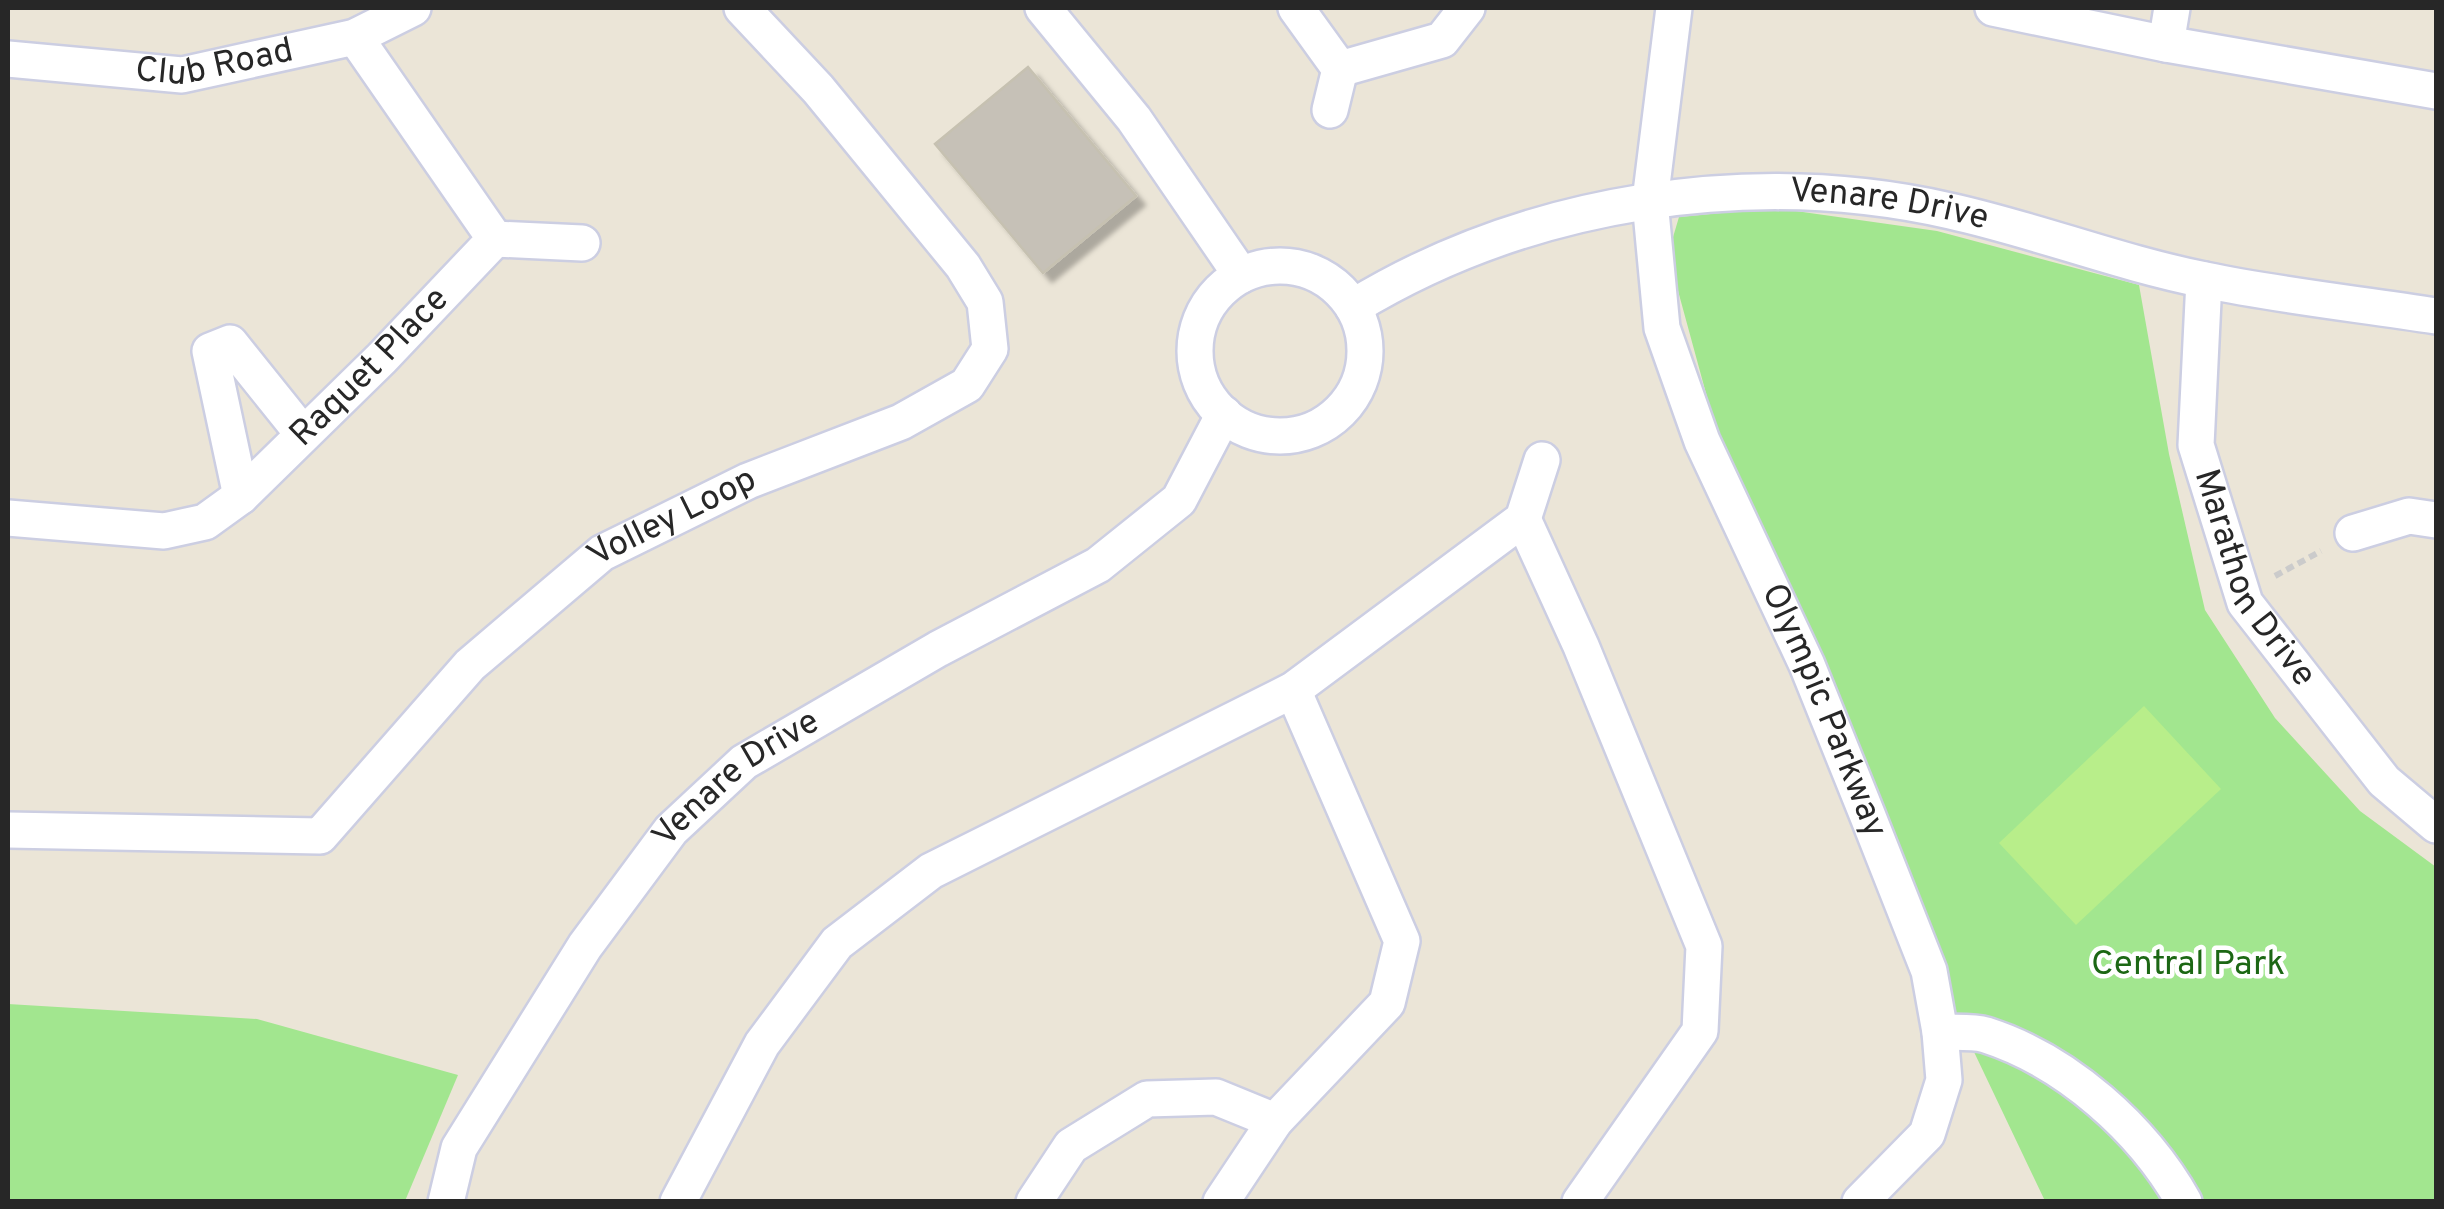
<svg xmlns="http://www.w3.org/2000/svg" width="2444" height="1209" viewBox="0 0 2444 1209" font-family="Overpass,sans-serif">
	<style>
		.green { fill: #a2e68f }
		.pitch { fill: #b8ee8a }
		.building { fill: #c6c1b7; stroke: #c6c1b1; stroke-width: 2.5; filter: url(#shadow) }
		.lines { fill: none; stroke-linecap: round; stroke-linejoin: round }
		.minor-casing { stroke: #cccee2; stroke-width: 40 }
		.path { stroke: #cbcbcb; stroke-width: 6; stroke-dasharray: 8 5; stroke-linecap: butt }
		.minor { stroke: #fff; stroke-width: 35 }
		.labels { text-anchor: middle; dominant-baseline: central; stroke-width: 9; stroke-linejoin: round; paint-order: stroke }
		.street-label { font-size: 35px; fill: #272727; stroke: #fff }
		.park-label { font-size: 35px; fill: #1c6714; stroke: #fff }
	</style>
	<defs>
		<filter id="shadow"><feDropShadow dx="9" dy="9" stdDeviation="2.5" flood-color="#0004"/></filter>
	</defs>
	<rect width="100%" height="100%" fill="#ebe5d7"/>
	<g class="green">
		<path d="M1774,208L1937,231L2139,285L2169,454L2205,610L2275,718L2360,811L2436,867V1201H2045L1955,1012L1949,973L1885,811L1716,430L1668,254L1679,217Z"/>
		<path d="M8,1004L257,1019L458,1075L405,1201H8Z"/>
	</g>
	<path class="pitch" d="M2144,706L2221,789L2076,925L1999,843Z"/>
	<path class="building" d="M1028,67L1136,196L1043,273L935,144Z"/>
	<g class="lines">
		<g class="minor-casing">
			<g id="minor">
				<path d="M1043,8L1134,119L1241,275"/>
				<path d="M1296,8L1340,69"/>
				<path id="s1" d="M1674,8L1650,201L1662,328L1702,441L1807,665L1867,814L1929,971L1940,1032L1944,1080L1927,1134L1860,1202"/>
				<path d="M1993,8L2166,44L2436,91"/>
				<path d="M2166,44L2172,8"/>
				<path id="s2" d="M8,59L182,75L355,37L413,8"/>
				<path d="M1340,69L1442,40L1467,8"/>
				<path d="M1330,110L1340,69"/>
				<path d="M495,239L582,243"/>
				<circle cx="1280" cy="351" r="85"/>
				<path id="s3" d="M2204,280L2196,445L2245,603L2384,781L2436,825"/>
				<path id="s4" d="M1353,307C1527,201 1750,166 1950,211C2036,230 2119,263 2205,280C2281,296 2360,304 2436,316"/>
				<path d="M241,496L210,351L230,343L303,434"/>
				<path id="s5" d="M8,518L164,531L205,522L241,496L382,358L495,239L355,37"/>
				<path d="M1523,519L1581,646L1704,946L1700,1031L1580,1202"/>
				<path d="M2353,533L2409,516L2436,520"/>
				<path id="s6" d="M8,830L320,836L470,665L602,553L748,481L901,422L967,385L990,349L985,302L963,266L818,89L742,8"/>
				<path d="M1940,1032C1954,1033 1973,1031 1986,1035C2067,1061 2143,1129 2184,1202"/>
				<path id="s7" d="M446,1202L459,1148L585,946L671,830L744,762L938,649L1098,565L1179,500L1224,414"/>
				<path d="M678,1202L762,1044L837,943L931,871L1293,690L1523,519L1542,460"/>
				<path d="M1034,1202L1071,1146L1147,1099L1216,1097L1275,1121"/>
				<path d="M1221,1202L1275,1121L1387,1003L1402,941L1293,690"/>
			</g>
		</g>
		<path class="path" d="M2275,576L2321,551"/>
		<use href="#minor" class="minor"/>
	</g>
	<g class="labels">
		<g class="street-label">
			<text stroke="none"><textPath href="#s2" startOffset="208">Club Road</textPath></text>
			<text stroke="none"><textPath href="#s4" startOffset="558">Venare Drive</textPath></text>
			<text stroke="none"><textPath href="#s5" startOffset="425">Raquet Place</textPath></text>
			<text stroke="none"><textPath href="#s6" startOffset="792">Volley Loop</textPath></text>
			<text stroke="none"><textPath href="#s3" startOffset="312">Marathon Drive</textPath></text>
			<text stroke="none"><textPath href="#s1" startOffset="738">Olympic Parkway</textPath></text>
			<text stroke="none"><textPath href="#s7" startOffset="522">Venare Drive</textPath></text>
		</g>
		<g class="park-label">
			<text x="2188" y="965">Central Park</text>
		</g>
	</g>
	<rect width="2444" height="1209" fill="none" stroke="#272727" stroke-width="20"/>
</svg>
